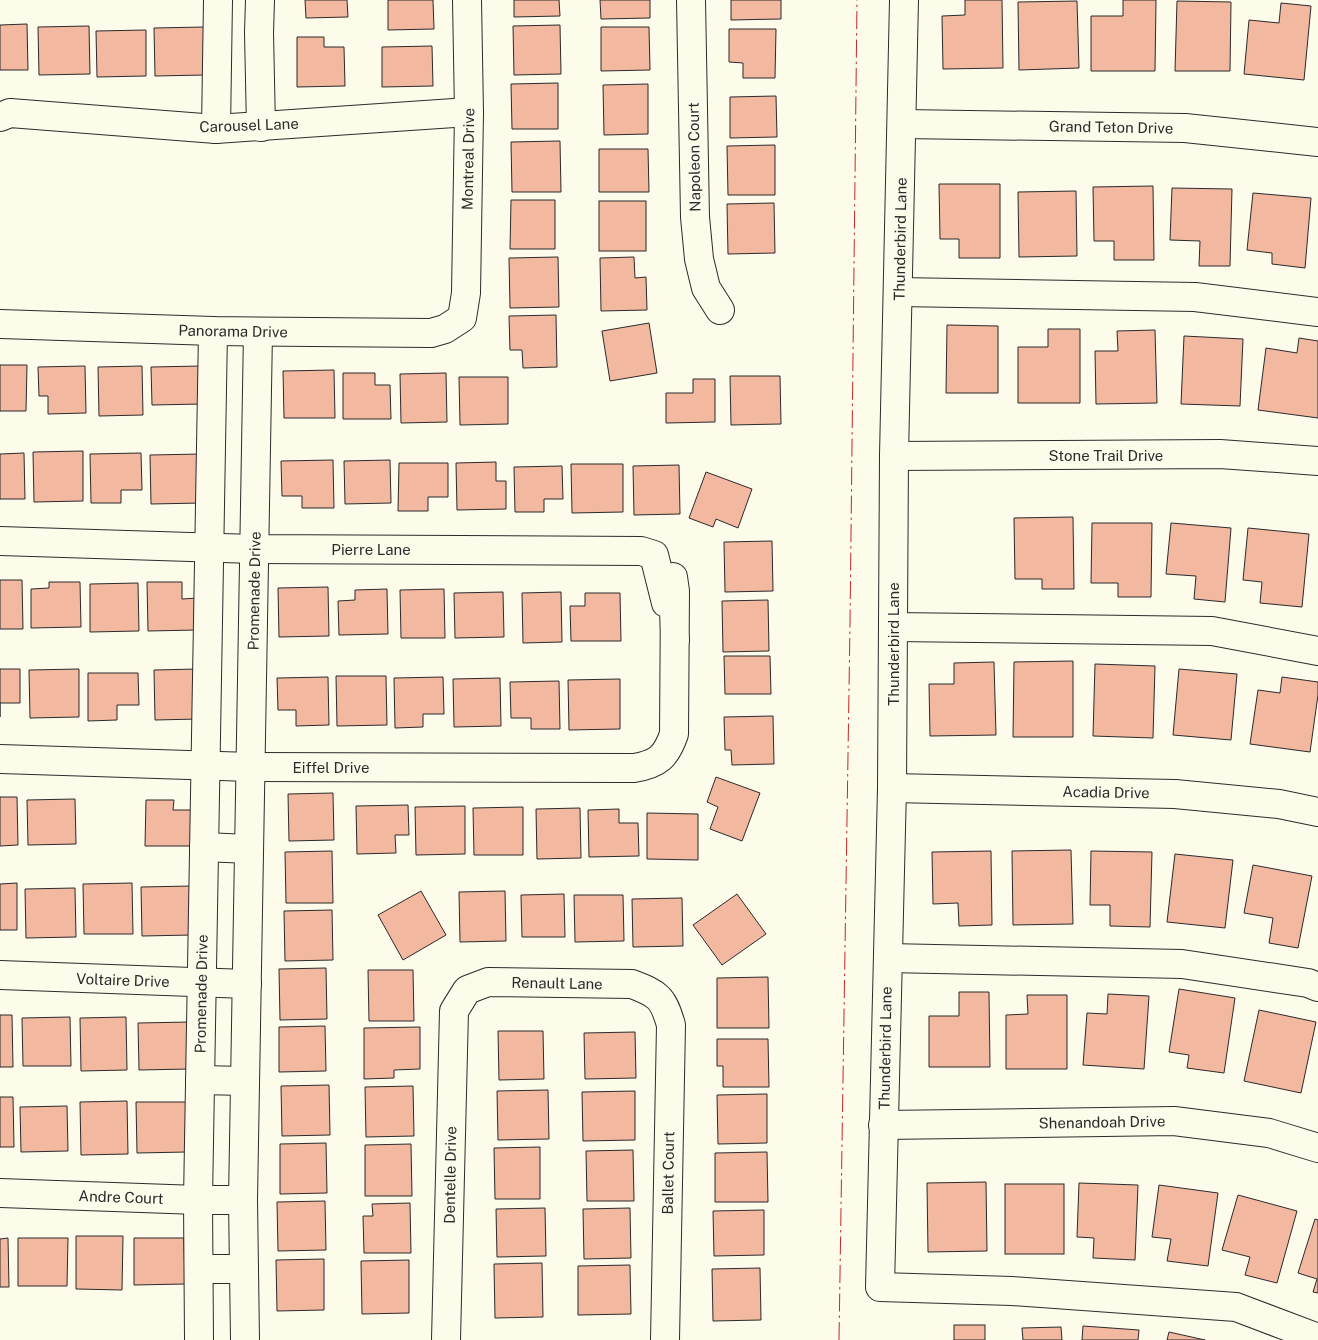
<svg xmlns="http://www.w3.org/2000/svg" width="1318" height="1340" viewBox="0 0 1318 1340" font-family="'Public Sans',sans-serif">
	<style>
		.building { fill: #f2b8a0; stroke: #2b2b2b }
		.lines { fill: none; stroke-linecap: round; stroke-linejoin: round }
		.minor-casing { stroke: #2b2b2b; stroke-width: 30 }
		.minor { stroke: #fdfbea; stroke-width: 28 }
		.power { stroke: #c62828; stroke-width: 1; stroke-dasharray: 18 4 2.5 4; stroke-linecap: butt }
		.labels { text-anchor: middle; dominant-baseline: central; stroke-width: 4; stroke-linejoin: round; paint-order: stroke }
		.street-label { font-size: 15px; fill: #2b2b2b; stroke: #fdfbea }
	</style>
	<rect width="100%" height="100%" fill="#fdfbea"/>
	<g class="building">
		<path d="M305,0H347L348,17L306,18Z"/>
		<path d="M388,0H433L434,29L388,30Z"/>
		<path d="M514,0H559L560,16L514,17Z"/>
		<path d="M600,0H650V18L601,19Z"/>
		<path d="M731,0H781V19L731,20Z"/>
		<path d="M965,0H1002L1003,68L943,69L942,16L965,15Z"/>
		<path d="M1123,0H1156L1155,71H1091V16H1123Z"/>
		<path d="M1077,1L1079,68L1019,70L1018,2Z"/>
		<path d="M1177,1L1231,2L1230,71H1175Z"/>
		<path d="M1281,3L1311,6L1304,80L1244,74L1249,20L1279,23Z"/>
		<path d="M27,24L28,70H0V25Z"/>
		<path d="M560,25L561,74L514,75L513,26Z"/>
		<path d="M89,26L90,74L39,75L38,27Z"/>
		<path d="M204,27L205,75L155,76L154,28Z"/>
		<path d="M601,27H649L650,70L601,71Z"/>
		<path d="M729,29H776L775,78H743V63L729,62Z"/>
		<path d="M146,30V76L97,77L96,31Z"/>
		<path d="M297,37H324V47H344L345,86L297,87Z"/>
		<path d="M432,46L433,86L382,87V47Z"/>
		<path d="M558,83V129H512L511,84Z"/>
		<path d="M648,84V134L604,135L603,85Z"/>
		<path d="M776,96L777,137L730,138V97Z"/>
		<path d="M560,141L561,192H512L511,142Z"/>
		<path d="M775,145V195H728L727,146Z"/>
		<path d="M599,149H648L649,192H599Z"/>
		<path d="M939,184H1000V258H959V239H940Z"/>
		<path d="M1153,186L1154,260H1114V241H1094L1093,187Z"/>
		<path d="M1172,188L1232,189L1230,266H1199L1200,241L1170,240Z"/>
		<path d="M1076,191L1077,256L1019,257L1018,192Z"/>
		<path d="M1253,193L1311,198L1305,268L1272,264V253L1247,250Z"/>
		<path d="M511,200H555V249H510Z"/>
		<rect x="599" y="201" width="47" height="50"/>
		<path d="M774,203L775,253L728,254L727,204Z"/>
		<path d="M558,257L559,307L510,308L509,258Z"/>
		<path d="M634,257L635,278L646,277L647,310L601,311L600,258Z"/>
		<path d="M556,315L557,367L523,368L522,350H510L509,316Z"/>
		<path d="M649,323L657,373L610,381L602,331Z"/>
		<path d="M947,325L998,326V393H946Z"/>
		<path d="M1048,329H1080V403H1018V347H1048Z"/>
		<path d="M1155,330L1157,403L1096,404L1095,351H1118L1117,331Z"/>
		<path d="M1184,336L1243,339L1240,406L1181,404Z"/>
		<path d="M1299,338L1318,341V418L1258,410L1266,348L1297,353Z"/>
		<path d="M0,365H27L26,411H0Z"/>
		<path d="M85,366L86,413L48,414V396H39L38,367Z"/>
		<path d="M142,366L143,415L99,416L98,367Z"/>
		<path d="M201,366L202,404L152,405L151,367Z"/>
		<path d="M334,370L335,418H284L283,371Z"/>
		<path d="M343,373H375V385H390L391,419H343Z"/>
		<path d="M446,373L447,422L401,423L400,374Z"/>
		<path d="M730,376H780L781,424L731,425Z"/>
		<path d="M459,377H508V424L460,425Z"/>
		<path d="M693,379H715V422L666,423V393H693Z"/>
		<path d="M83,451V501L34,502L33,452Z"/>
		<path d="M24,453L25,499H0V454Z"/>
		<path d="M141,453L142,490H121V503H91L90,454Z"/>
		<path d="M201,454L202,503L151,504L150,455Z"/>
		<path d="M333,460L334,508H302V496H282L281,461Z"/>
		<path d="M390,460L391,503L345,504L344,461Z"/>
		<path d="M496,462V481H506V509L457,510L456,463Z"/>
		<path d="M399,463H448V497H428V511H398Z"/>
		<path d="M571,464H623V512L572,513Z"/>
		<path d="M679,465L680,514L634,515L633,466Z"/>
		<path d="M562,466L563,499H544V512H515L514,467Z"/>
		<path d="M706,472L752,489L738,528L716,519L713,527L689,518Z"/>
		<path d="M1073,517L1074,589H1042V579H1015L1014,518Z"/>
		<path d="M1092,523H1152L1151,597H1118V583H1091Z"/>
		<path d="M1171,523L1231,528L1225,602L1194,599L1196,576L1166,574Z"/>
		<path d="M1248,528L1309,534L1302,607L1260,603L1262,582L1243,580Z"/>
		<path d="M772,541L773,591L725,592L724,542Z"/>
		<path d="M0,580H22L23,629H0Z"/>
		<path d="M49,582H80L81,627L31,628V589L49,588Z"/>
		<path d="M147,582H182V599L197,598L198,630L148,631Z"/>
		<path d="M138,583L139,631L90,632V584Z"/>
		<path d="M328,587L329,636L279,637L278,588Z"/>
		<path d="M387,589L388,634L339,635L338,601L355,600V590Z"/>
		<path d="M444,589L445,638H401L400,590Z"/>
		<path d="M503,592L504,637L455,638L454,593Z"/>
		<path d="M561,592L562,642L523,643L522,593Z"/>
		<path d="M585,593H620L621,641H571L570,606H585Z"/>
		<path d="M768,600L769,651L723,652L722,601Z"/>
		<path d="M724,656H770L771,694H725Z"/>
		<path d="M1073,661V737H1013L1014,662Z"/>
		<path d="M994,662L996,735L930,736L929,684H954V663Z"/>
		<path d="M1095,664L1155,666L1153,738L1093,736Z"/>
		<path d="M0,669H20V703H0V717Z"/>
		<path d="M79,669V717L30,718L29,670Z"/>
		<path d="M197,669L198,719L155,720L154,670Z"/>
		<path d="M1179,669L1237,674L1231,740L1173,735Z"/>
		<path d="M88,673H138L139,705H117V720L88,721Z"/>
		<path d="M336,676H386L387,725L337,726Z"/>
		<path d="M328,677L329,725L296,726V710H278L277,678Z"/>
		<path d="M443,677L444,714H423V727L395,728L394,678Z"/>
		<path d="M1282,677L1318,682V695L1310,752L1250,744L1258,690L1280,693Z"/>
		<path d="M500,678L501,726L454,727L453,679Z"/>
		<path d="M620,679V729L569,730L568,680Z"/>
		<path d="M559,681L560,729H531V718H511L510,682Z"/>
		<path d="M773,716L774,764L732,765L731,750H725L724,717Z"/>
		<path d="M716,777L760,793L742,841L710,829L718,807L707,802Z"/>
		<path d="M333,793L334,840L289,841L288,794Z"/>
		<path d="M0,797H17L18,845L0,846Z"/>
		<path d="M75,799L76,844L28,845L27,800Z"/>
		<path d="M146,800H174L173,810H194V846H145Z"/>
		<path d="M408,805L409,835H395L396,853L357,854L356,806Z"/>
		<path d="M465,806V854L416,855L415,807Z"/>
		<path d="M523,807V855H474L473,808Z"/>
		<path d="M580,808L581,858L537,859L536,809Z"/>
		<path d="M619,809V823H638L639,856L589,857L588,810Z"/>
		<path d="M647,813L698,814V860L647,859Z"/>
		<path d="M1071,850L1073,924L1013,925L1012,851Z"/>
		<path d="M332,851L333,903H286L285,852Z"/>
		<path d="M991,851L992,925L959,926L958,903L933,904L932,852Z"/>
		<path d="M1091,851L1152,852L1150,927L1110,926V905H1090Z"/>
		<path d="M1175,854L1233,860L1225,928L1167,922Z"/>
		<path d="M1253,865L1312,876L1298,948L1269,943L1273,918L1244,913Z"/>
		<path d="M17,883V930H0V884Z"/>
		<path d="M132,883L133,934H84L83,884Z"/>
		<path d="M191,886L192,935L142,936L141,887Z"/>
		<path d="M75,888L76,937L26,938L25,889Z"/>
		<path d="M421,891L446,935L403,960L378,915Z"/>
		<path d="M505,891L506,941L460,942L459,892Z"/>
		<path d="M564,894L565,937H522L521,895Z"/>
		<path d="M737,894L766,934L722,965L693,925Z"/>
		<path d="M574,895H623L624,941L575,942Z"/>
		<path d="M682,898L683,946L633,947L632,899Z"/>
		<path d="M332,910L333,960L285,961L284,911Z"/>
		<path d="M326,968L327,1019L280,1020L279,969Z"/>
		<path d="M368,970H413L414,1021H369Z"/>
		<path d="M768,977L769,1028H717V978Z"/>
		<path d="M1179,989L1235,998L1224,1073L1187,1068L1189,1055L1169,1052Z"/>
		<path d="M959,992H989L990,1067H929V1016H959Z"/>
		<path d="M1108,994L1149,996L1144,1069L1083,1065L1087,1013L1107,1014Z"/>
		<path d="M1027,995H1067V1069H1006V1015L1028,1014Z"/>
		<path d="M1259,1010L1316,1022L1301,1093L1244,1081Z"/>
		<path d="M0,1015H12L13,1067H0Z"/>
		<path d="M70,1017L71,1066H23L22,1018Z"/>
		<path d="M126,1017L127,1070L81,1071L80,1018Z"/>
		<path d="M189,1022L190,1069L139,1070L138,1023Z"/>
		<path d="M325,1026L326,1071L279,1072V1027Z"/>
		<path d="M420,1027V1069L394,1070V1078L364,1079V1028Z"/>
		<path d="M498,1031H543L544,1079L499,1080Z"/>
		<path d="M635,1032L636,1078L585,1079L584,1033Z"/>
		<path d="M717,1039H768L769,1087H723V1066H717Z"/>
		<path d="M329,1085L330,1135L282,1136L281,1086Z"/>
		<path d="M413,1086L414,1136L366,1137L365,1087Z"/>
		<path d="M548,1090L549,1139L498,1140L497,1091Z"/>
		<path d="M635,1091V1140L583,1141L582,1092Z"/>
		<path d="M767,1094V1143L718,1144L717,1095Z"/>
		<path d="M0,1097H13L14,1147H0Z"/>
		<path d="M127,1101L128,1154L81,1155L80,1102Z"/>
		<path d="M136,1102H186L187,1152L137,1153Z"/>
		<path d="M67,1106L68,1151L21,1152L20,1107Z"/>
		<path d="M326,1143L327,1193L280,1194V1144Z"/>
		<path d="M411,1144L412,1196H365V1145Z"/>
		<path d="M540,1147V1199H495L494,1148Z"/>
		<path d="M633,1150L634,1201H587L586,1151Z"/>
		<path d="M767,1152L768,1202H715V1153Z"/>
		<path d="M986,1182L987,1251L928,1252L927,1183Z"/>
		<path d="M1079,1183L1138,1185L1135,1260L1093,1258L1094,1238L1077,1237Z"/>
		<rect x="1005" y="1184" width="59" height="70"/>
		<path d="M1159,1185L1218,1193L1208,1266L1167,1261L1171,1239L1152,1237Z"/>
		<path d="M1238,1195L1297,1211L1277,1283L1245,1275L1250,1257L1222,1250Z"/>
		<path d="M325,1201L326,1250L278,1251L277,1202Z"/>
		<path d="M410,1203L411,1253H364L363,1216H373L372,1204Z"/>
		<path d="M545,1208L546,1256L497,1257L496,1209Z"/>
		<path d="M630,1208L631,1258L584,1259L583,1209Z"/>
		<path d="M764,1210V1255L714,1256L713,1211Z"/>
		<path d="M1315,1219L1318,1220V1293L1313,1292L1317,1279L1298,1273Z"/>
		<path d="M76,1236H123L122,1290L76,1289Z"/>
		<path d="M8,1238L9,1287H0V1239Z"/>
		<path d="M18,1238H68L67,1286H18Z"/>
		<path d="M134,1238H184L185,1284L134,1285Z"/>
		<path d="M324,1259V1310L277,1311L276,1260Z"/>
		<path d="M409,1260V1313L362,1314L361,1261Z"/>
		<path d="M542,1263L543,1317L495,1318L494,1264Z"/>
		<path d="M630,1265L631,1314L578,1315V1266Z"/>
		<path d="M760,1268L761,1320L713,1321L712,1269Z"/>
		<rect x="954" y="1325" width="31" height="15"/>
		<path d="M1083,1326L1139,1330L1138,1340H1082Z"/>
		<path d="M1061,1327L1062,1340H1023L1022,1328Z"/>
		<path d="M1169,1332L1205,1340H1167Z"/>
	</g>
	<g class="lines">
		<g class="minor-casing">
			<g id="minor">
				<path d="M260,0L259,33L261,127"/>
				<path d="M691,0L695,217L699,259L706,288L720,310"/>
				<path d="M904,0L894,456L892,788L880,1287L1012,1291L1236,1307L1318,1338"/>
				<path d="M0,117L10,113L216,129L469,112"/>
				<path d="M903,124L1185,128L1318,142"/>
				<path d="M216,129L218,0"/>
				<path d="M898,292L1195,297L1318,312"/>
				<path d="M0,324L213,331L431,333L445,329L462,318L466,293L469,112L467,0"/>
				<path d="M894,456L1220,454L1318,461"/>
				<path d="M0,541L254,549L641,551L654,555L666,603"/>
				<path d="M893,627L1212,631L1318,651"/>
				<path d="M0,759L251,767L634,768C658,764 666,757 674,734L675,591L673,577L675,641"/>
				<path d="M892,788L1175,794L1279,804L1318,812"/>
				<path d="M204,847L249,849"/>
				<path d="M888,958L1182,964L1308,983L1318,987"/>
				<path d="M0,975L247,984"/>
				<path d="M200,1080L245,1081"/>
				<path d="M883,1125L1174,1121L1269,1133L1318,1148"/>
				<path d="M0,1193L198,1200H243"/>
				<path d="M199,1269H244"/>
				<path d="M199,1340L198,1200L213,331"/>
				<path d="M245,1340L243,1200L258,332"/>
				<path d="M446,1340L454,1011L467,990L488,982L632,984C658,994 663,997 671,1025L665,1340"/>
			</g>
		</g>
		<use href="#minor" class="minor"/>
		<path class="power" d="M839,1340L850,624L857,0"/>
	</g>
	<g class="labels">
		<g class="street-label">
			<text transform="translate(249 125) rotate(-2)">Carousel Lane</text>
			<text transform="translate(1111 127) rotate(1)">Grand Teton Drive</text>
			<text transform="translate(694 157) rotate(-91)">Napoleon Court</text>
			<text transform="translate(468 159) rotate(-89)">Montreal Drive</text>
			<text transform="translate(900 239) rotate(-89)">Thunderbird Lane</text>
			<text transform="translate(233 331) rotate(1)">Panorama Drive</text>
			<text x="1106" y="455">Stone Trail Drive</text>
			<text x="371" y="549">Pierre Lane</text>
			<text transform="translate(254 591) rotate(-89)">Promenade Drive</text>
			<text transform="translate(893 644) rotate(-90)">Thunderbird Lane</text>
			<text x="331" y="767">Eiffel Drive</text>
			<text transform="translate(1106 792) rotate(1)">Acadia Drive</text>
			<text transform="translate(123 980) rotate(2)">Voltaire Drive</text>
			<text transform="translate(557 983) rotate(1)">Renault Lane</text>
			<text transform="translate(201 994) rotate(-89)">Promenade Drive</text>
			<text transform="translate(885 1048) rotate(-89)">Thunderbird Lane</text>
			<text transform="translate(1102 1122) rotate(-1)">Shenandoah Drive</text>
			<text transform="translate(668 1173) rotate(-89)">Ballet Court</text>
			<text transform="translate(450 1175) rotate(-89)">Dentelle Drive</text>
			<text transform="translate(121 1197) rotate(2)">Andre Court</text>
		</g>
	</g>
</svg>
